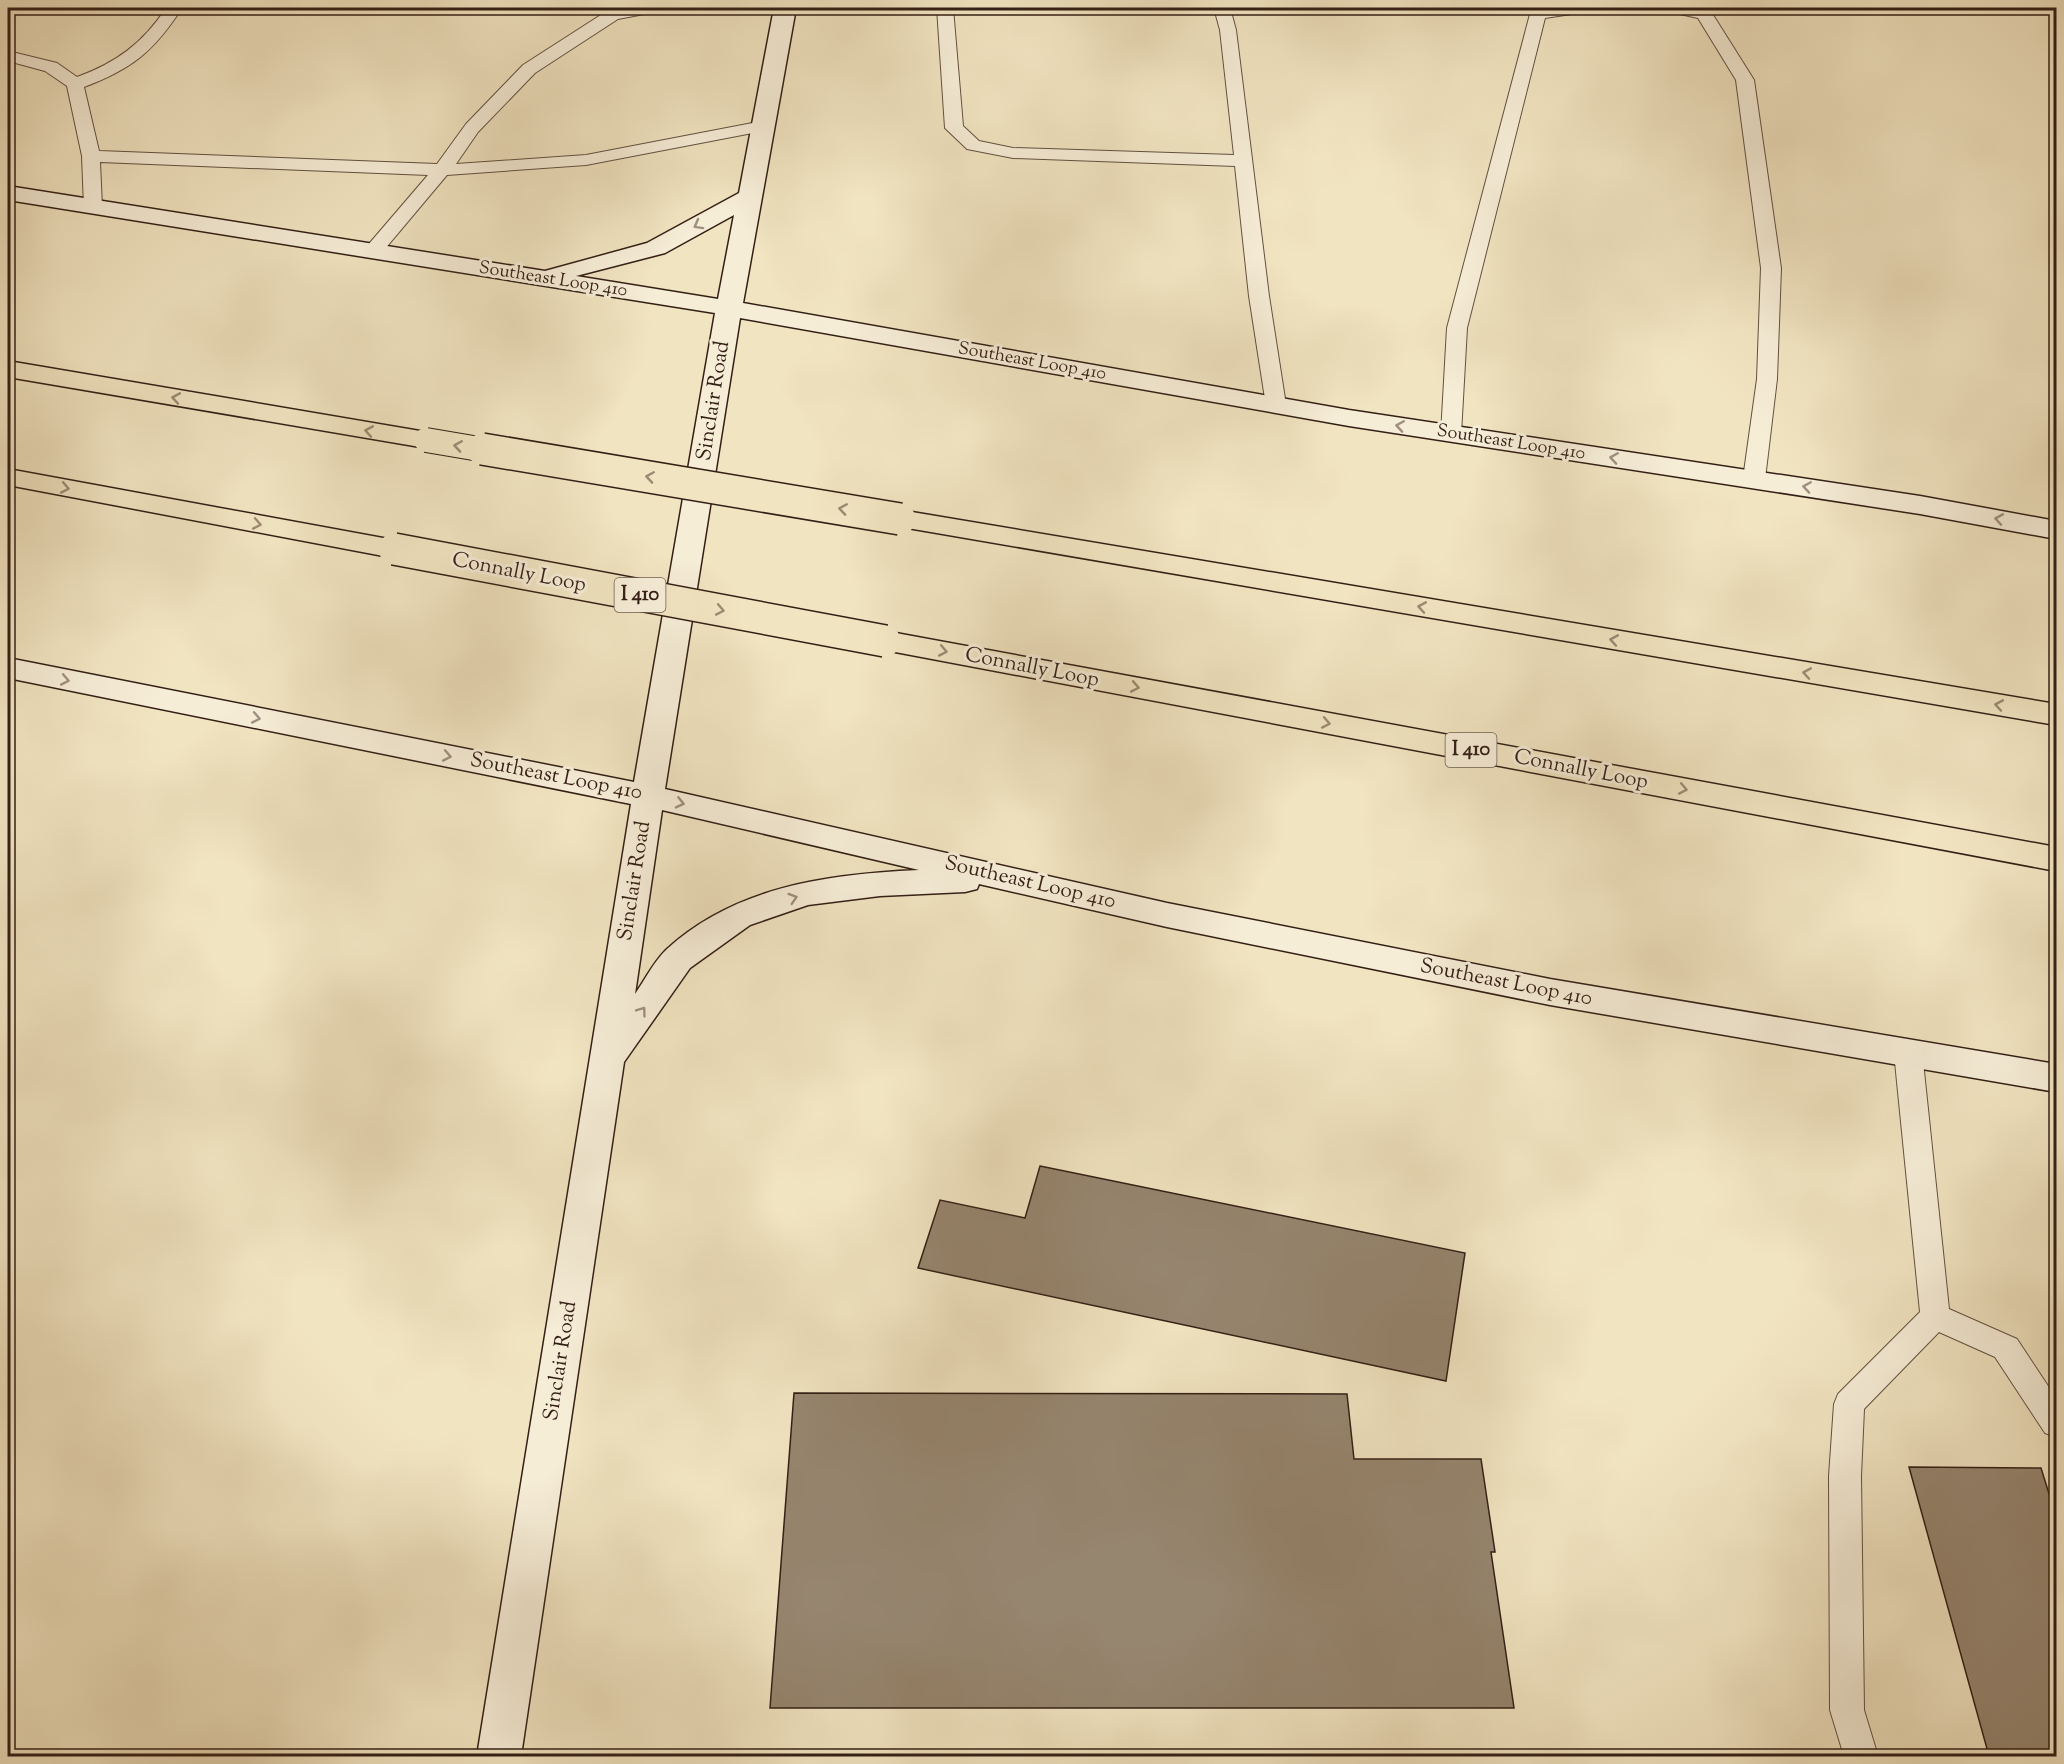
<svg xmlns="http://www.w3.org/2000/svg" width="2064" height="1764" viewBox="0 0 2064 1764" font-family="'Sorts Mill Goudy',serif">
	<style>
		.building { fill: #96856f; stroke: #341f16; stroke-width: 1.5 }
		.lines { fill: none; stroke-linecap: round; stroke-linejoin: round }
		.lane-casing { stroke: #635041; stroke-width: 2 }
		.secondary-casing { stroke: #341f16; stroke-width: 3 }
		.highway-casing { stroke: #341f16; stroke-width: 3 }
		.lane { fill: #f6edd7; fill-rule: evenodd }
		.secondary { fill: #f6edd7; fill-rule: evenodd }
		.highway { fill: #f1e4c1; fill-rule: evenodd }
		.highway-bridge-far1-casing { stroke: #341f16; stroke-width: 26; stroke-linecap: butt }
		.highway-bridge-casing { stroke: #341f16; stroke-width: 34; stroke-linecap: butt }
		.highway-bridge-far1 { stroke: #f1e4c1; stroke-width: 24 }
		.highway-bridge { stroke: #f1e4c1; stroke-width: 31 }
		.oneway { stroke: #9f9080 }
		.oneway2 { stroke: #9c8b74 }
		.labels { text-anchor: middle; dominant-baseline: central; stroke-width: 6; stroke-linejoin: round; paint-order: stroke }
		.far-street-label { font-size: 18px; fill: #341f16; stroke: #f6edd7 }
		.shield { fill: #f6edd7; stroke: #6e5d50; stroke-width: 1.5 }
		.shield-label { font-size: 20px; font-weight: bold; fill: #341f16 }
		.street-label { font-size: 21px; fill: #341f16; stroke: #f6edd7 }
	</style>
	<rect width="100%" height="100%" fill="#f1e4c1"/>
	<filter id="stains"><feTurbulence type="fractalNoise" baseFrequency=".00333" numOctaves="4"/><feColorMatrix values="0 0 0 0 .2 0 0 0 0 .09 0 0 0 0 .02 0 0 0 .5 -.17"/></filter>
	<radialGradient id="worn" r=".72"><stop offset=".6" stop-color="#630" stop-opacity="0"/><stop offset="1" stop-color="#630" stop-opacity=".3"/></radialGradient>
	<g class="building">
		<path d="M1040,1166L1465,1253L1446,1381L918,1268L940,1200L1025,1218Z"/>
		<path d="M794,1393L1347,1394L1354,1459H1481L1495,1552H1491L1514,1708H770Z"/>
		<path d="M1909,1467L2041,1468L2056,1516V1756H1989Z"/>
	</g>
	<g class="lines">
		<g class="lane-casing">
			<g id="lane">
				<path d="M166,8H182C154,51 132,69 84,87L99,151L437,164L466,124L523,65L607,11L626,8H657L655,12L618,19L535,73L478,132L456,164L586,155L763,121L772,126L763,131L586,165L447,175L379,256L372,258L362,252L428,175L100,162L102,207L100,211H86L84,207L82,156L67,86L45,71L8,61V51L57,63L77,77C116,63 143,43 166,8Z"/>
				<path d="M937,8H953L963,126L979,141L1013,148L1234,155L1220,30L1214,8H1230L1236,30L1269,296L1286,405L1283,409H1269L1266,405L1249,296L1235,166L1013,158L967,149L945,128Z"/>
				<path d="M1548,8H1586L1578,13L1545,18L1467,328L1461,434L1458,438H1444L1441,434L1447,328L1530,14L1532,10Z"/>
				<path d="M1669,8H1697L1710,10L1754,80L1781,268L1777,379L1765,479L1762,484H1746L1743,479L1757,379L1761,268L1736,80L1698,18L1671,12Z"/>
				<path d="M1908,1041L1918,1044L1922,1052L1949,1309L2017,1339L2056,1398V1437L2045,1433L1995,1357L1939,1332L1864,1409L1861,1476L1864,1710L1878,1756H1844L1830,1710L1829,1476L1834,1404L1838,1394L1920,1312L1894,1052L1898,1044Z"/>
			</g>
		</g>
		<g class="secondary-casing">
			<path id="secondary" d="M774,8H796L743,303L1349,410L1920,496L2056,521V539L1920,514L1349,426L740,318L665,789L1167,903L1550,979L2056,1064V1092L1550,1005L1167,927L979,884L977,889L965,892L880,896L808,905L750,925L690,968L624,1062L521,1756H477L631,804L8,678V658L634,782L715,313L8,200V186L545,271L647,243L739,193ZM734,215L718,299L576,276L665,253ZM662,810L919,870C830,874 736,886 667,949C654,961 645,980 635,994Z"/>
		</g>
		<g class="highway-casing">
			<g id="highway">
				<path d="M8,361L426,432L436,434L440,440L436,446L426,448L8,377Z"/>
				<path d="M8,469L394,540L404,543L408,549L404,555L394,558L8,485Z"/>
				<path d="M900,510L2056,704V725L890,525L886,519L890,513Z"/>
				<path d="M885,631L2056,847V871L874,648L870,641L874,634Z"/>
			</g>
		</g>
		<use href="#lane" class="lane"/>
		<use href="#secondary" class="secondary"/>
		<use href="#highway" class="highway"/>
		<g class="highway-bridge-far1-casing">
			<path id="highway-bridge-far1" d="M426,440L491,451"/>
		</g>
		<g class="highway-bridge-casing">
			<g id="highway-bridge">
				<path d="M482,449L900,519"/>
				<path d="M394,549L885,641"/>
			</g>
		</g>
		<use href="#highway-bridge-far1" class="highway-bridge-far1"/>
		<use href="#highway-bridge" class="highway-bridge"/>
	</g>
	<defs><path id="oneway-chevron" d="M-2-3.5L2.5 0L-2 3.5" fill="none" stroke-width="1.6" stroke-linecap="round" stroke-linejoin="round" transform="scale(1.5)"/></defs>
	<g class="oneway">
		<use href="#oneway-chevron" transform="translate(698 225) rotate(151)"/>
		<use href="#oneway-chevron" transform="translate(1400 426) rotate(-171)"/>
		<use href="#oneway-chevron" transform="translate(1614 458) rotate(-171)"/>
		<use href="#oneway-chevron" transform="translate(1807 487) rotate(-171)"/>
		<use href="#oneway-chevron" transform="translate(1999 519) rotate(-170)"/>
		<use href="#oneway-chevron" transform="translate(65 680) rotate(11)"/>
		<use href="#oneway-chevron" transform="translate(256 718) rotate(11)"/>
		<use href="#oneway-chevron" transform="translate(447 756) rotate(11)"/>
		<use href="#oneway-chevron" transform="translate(680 803) rotate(13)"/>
		<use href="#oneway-chevron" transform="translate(793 898) rotate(-18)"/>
		<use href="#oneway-chevron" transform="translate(642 1011) rotate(-54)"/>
	</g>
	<g class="oneway2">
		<use href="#oneway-chevron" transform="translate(176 398) rotate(-170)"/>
		<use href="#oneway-chevron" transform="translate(369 431) rotate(-170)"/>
		<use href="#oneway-chevron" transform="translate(458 446) rotate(-171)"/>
		<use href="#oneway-chevron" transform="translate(650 477) rotate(-171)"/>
		<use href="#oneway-chevron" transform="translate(65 488) rotate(11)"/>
		<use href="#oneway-chevron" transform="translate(843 509) rotate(-171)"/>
		<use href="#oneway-chevron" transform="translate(257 524) rotate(11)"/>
		<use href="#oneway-chevron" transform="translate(1422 607) rotate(-170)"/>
		<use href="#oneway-chevron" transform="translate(720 610) rotate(11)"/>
		<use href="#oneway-chevron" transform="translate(1614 640) rotate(-170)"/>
		<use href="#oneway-chevron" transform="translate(943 651) rotate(11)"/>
		<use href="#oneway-chevron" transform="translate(1807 673) rotate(-170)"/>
		<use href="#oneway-chevron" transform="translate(1135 687) rotate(11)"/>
		<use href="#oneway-chevron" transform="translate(1999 705) rotate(-170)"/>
		<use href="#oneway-chevron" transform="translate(1326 723) rotate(11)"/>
		<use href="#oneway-chevron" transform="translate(1683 789) rotate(11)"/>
	</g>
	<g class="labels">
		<g class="far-street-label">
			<text transform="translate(553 280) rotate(9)">Southeast Loop 410</text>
			<text transform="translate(1032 362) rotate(10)">Southeast Loop 410</text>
			<text transform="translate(1511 443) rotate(9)">Southeast Loop 410</text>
		</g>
		<g class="shield">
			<rect x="614.5" y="578" width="51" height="34" rx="4.5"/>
			<rect x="1445.5" y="733" width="51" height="34" rx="4.5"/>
		</g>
		<g class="shield-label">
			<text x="640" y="595">I 410</text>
			<text x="1471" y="750">I 410</text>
		</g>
		<g class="street-label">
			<text transform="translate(714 401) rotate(-81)">Sinclair Road</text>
			<text transform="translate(519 573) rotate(11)">Connally Loop</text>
			<text transform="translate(1032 668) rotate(11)">Connally Loop</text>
			<text transform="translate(1581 770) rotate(11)">Connally Loop</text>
			<text transform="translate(556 777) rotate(11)">Southeast Loop 410</text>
			<text transform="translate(635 881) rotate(-81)">Sinclair Road</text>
			<text transform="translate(1030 883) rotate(13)">Southeast Loop 410</text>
			<text transform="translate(1506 983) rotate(11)">Southeast Loop 410</text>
			<text transform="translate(561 1361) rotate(-81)">Sinclair Road</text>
		</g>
	</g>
	<rect width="2064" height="1764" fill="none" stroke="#f1e4c1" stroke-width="30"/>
	<rect x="9" y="9" width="2046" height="1746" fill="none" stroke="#341f16" stroke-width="3"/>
	<rect x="15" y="15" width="2034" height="1734" fill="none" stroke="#341f16" stroke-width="1.5"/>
	<rect width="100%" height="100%" filter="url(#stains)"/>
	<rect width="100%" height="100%" fill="url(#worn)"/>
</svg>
